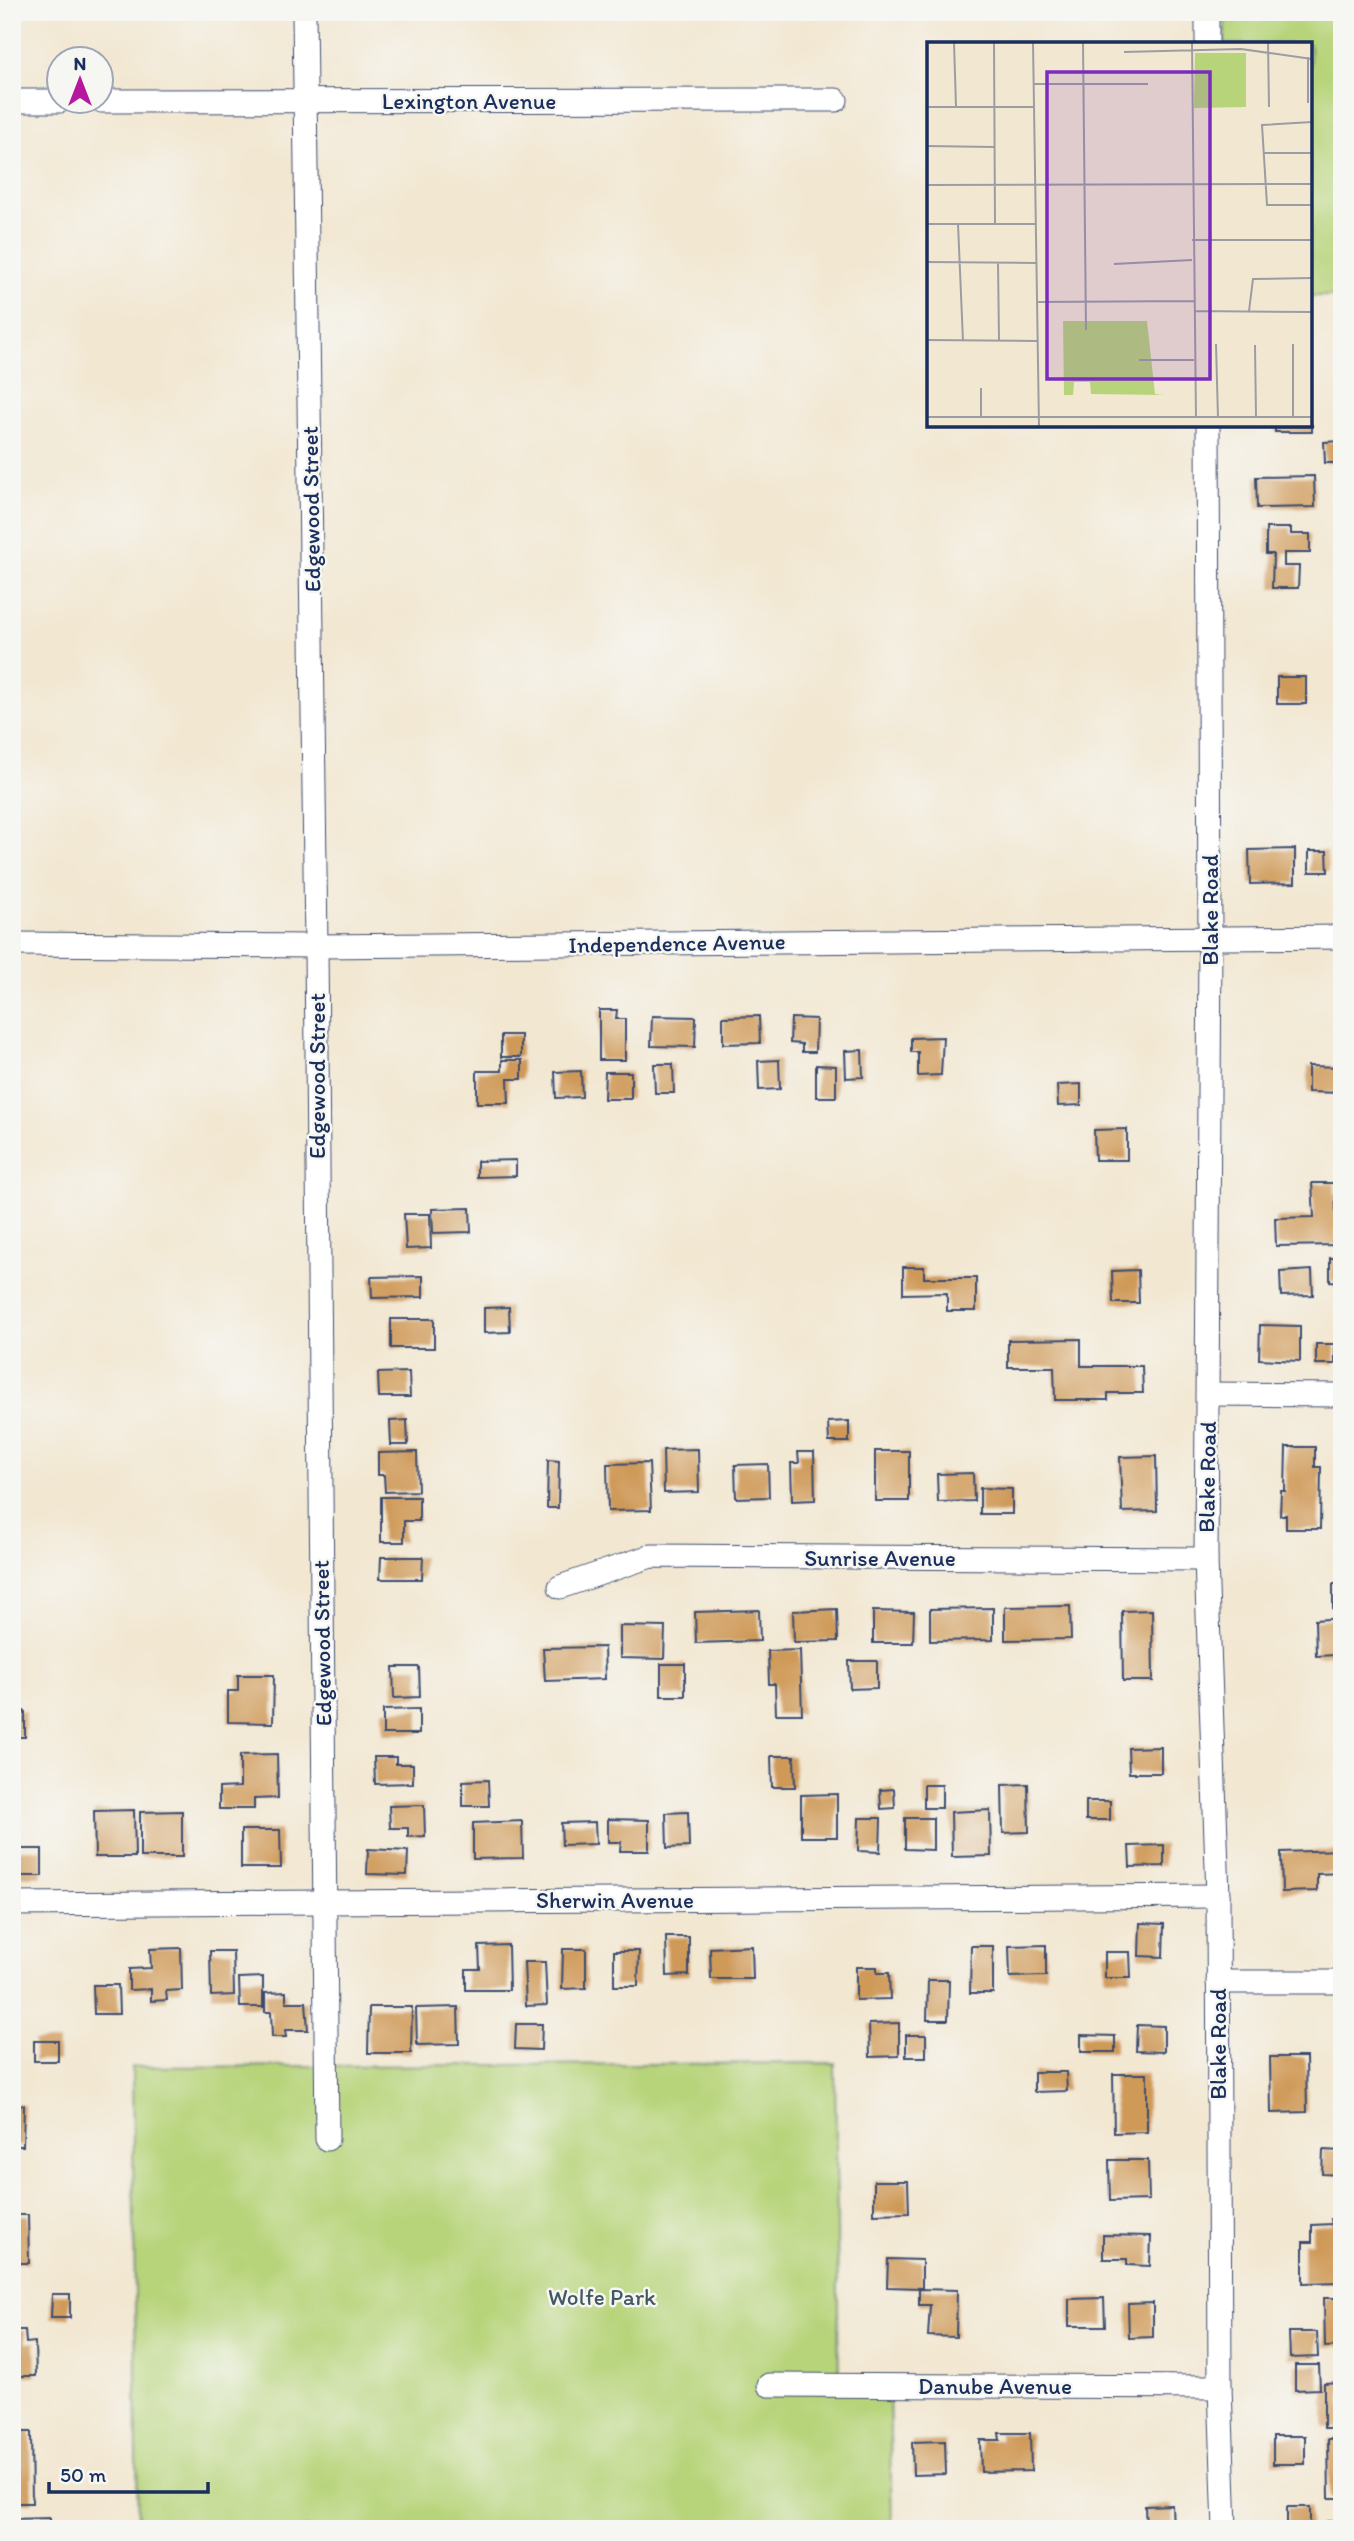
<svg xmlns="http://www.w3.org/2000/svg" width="1354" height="2541" viewBox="0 0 1354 2541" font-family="Itim,sans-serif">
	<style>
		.green { fill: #b7d47a; stroke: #69826c; stroke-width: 2 }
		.building { fill: #cf9a59 }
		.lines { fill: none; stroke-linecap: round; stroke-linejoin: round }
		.street-casing { stroke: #3b4b6f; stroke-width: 25 }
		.street { stroke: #fff; stroke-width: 23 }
		.labels { text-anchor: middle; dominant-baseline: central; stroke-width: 5; stroke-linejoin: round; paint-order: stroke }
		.street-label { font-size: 23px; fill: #1b2f5e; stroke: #f6f6f2 }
		.park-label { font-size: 23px; fill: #425865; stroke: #f6f6f2 }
		.inset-road { fill: none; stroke: #9c9da3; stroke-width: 2 }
		.view { fill: #7b2cbf; fill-opacity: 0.15; stroke: #7b2cbf; stroke-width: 3.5 }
		.inset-edge { fill: none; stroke: #1b2f5e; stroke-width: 3.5 }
	</style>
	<rect width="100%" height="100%" fill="#f6f6f2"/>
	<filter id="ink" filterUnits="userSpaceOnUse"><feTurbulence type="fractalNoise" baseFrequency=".0143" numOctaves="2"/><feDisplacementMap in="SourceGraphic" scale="14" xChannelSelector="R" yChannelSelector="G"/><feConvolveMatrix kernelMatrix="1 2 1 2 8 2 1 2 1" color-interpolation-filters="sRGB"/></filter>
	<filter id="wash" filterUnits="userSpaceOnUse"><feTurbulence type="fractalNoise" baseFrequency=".00686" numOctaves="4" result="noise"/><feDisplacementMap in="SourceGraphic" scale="28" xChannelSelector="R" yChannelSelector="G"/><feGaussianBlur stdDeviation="1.57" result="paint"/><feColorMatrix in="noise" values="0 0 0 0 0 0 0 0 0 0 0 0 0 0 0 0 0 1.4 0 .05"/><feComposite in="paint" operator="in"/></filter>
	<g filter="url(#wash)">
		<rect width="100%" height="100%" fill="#f2e7d1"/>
		<g class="green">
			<path d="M1225,12H1342V296H1310V44H1225Z"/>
			<path d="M835,2063L839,2385L889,2386L892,2529H138L132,2067Z"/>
		</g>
		<g id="blocks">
			<g class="building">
				<rect x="1275" y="425" width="37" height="7"/>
				<path d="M1342,441V463H1325L1324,442Z"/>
				<path d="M1314,476L1315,507L1257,508L1256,477Z"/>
				<path d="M1266,528H1291V534H1310V553H1284V566H1299L1298,588H1272L1273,554H1266Z"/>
				<rect x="1277" y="677" width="29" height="27"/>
				<path d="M1295,849V883L1250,884L1249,850Z"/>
				<path d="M1309,851H1327L1328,872H1309Z"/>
				<path d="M599,1010H617L616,1019H625V1060H599Z"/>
				<path d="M652,1016L696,1017L695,1047L651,1046Z"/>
				<path d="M759,1016L760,1043L723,1044V1017Z"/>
				<path d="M791,1018L816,1019L815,1052H802V1044L790,1043Z"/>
				<rect x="501" y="1035" width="20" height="22"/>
				<path d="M943,1037L941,1075L918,1076V1052H911V1038Z"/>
				<path d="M862,1050L863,1077L846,1078L845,1051Z"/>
				<path d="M502,1060H522V1079H508L509,1103H477V1071H502Z"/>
				<path d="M779,1060L780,1089L759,1090L758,1061Z"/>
				<path d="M654,1064H673L674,1093H655Z"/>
				<path d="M816,1065L836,1066V1097H816Z"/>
				<path d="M1308,1066L1342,1067V1093L1308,1092Z"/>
				<path d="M581,1071L582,1097L556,1098L555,1072Z"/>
				<path d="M605,1072H631V1099H604Z"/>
				<path d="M1081,1084V1105L1058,1106L1057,1085Z"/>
				<path d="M1127,1129V1160H1095L1094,1130Z"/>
				<path d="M516,1160V1176L477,1177V1161Z"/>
				<path d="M1312,1183H1335L1337,1245L1276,1246L1275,1218L1314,1217Z"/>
				<path d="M470,1208L471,1232L433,1233L432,1209Z"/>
				<path d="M404,1214H430L431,1248L406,1249Z"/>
				<path d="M1330,1258H1342V1282L1330,1281Z"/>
				<path d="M903,1267H924V1278H976V1311H947V1293L903,1294Z"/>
				<path d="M1138,1270L1139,1303H1113L1112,1271Z"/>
				<path d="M1312,1270L1313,1295L1281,1296L1280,1272Z"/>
				<path d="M423,1276V1297L372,1298L371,1277Z"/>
				<path d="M509,1307L510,1332L484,1333V1308Z"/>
				<rect x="391" y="1319" width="43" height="29"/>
				<path d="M1260,1325L1300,1326V1361L1259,1359Z"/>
				<path d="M1081,1339V1366H1142L1143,1393H1108V1400H1055L1054,1367H1008V1340Z"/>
				<rect x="1316" y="1344" width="19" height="20"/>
				<path d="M409,1372L410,1397H379L378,1373Z"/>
				<path d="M407,1420L408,1445H391L390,1421Z"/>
				<path d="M849,1421V1442H829L828,1422Z"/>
				<path d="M1286,1447H1315V1467H1321L1320,1529H1286V1515H1280L1281,1491H1285Z"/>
				<path d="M698,1449L699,1492L664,1493L663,1450Z"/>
				<rect x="875" y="1451" width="34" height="50"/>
				<path d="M417,1452L418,1491L385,1492L384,1475H378V1453Z"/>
				<path d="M798,1452H814L815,1500L792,1501L791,1463H799Z"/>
				<path d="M1156,1456L1157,1511L1122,1512L1120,1457Z"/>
				<path d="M548,1460L559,1461L558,1508H547Z"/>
				<path d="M649,1463L651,1510L608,1511L607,1464Z"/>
				<path d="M768,1464L769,1497L736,1498L735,1465Z"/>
				<path d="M973,1473L974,1501L938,1502L937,1474Z"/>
				<path d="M980,1488L1012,1489V1514H980Z"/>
				<path d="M381,1497H419V1521H404V1542H381Z"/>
				<path d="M381,1557H423L422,1579H380Z"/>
				<rect x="1333" y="1584" width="9" height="26"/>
				<path d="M1070,1606L1071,1639L1005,1640V1607Z"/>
				<path d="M993,1608V1640L930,1641V1609Z"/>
				<path d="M837,1609L838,1641L794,1642L793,1611Z"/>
				<path d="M759,1610L760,1641L696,1643L695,1612Z"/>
				<path d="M1152,1610L1153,1681H1123L1122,1611Z"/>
				<path d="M873,1611L914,1612L913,1643H873Z"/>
				<path d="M1342,1618V1649H1336V1655L1316,1656L1315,1620Z"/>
				<path d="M620,1626L665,1627L664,1659L620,1658Z"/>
				<path d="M604,1647L605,1679L545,1681L543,1648Z"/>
				<path d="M800,1650L802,1714H776L775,1684H769L768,1651Z"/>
				<path d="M849,1661H877V1688L850,1689Z"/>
				<rect x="661" y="1664" width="24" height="32"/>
				<path d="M393,1667H419L420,1697L394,1698Z"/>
				<path d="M238,1675H274L273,1723L228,1722V1691H238Z"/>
				<path d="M419,1709V1734H383V1710Z"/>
				<rect x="12" y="1711" width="13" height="26"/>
				<path d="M1161,1747V1773H1129L1128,1748Z"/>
				<path d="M277,1754L278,1798L254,1799V1809H219V1788L240,1787V1755Z"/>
				<path d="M771,1756H794L795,1787H772Z"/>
				<rect x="12" y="1757" width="4" height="29"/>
				<path d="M374,1757H396V1764H413V1783L375,1784Z"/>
				<path d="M488,1780L489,1806H463V1781Z"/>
				<path d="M1028,1784L1029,1832L1003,1833L1002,1785Z"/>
				<rect x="924" y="1785" width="18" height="23"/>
				<path d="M894,1789L895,1808L881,1809L880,1790Z"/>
				<path d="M837,1794V1837H801V1795Z"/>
				<rect x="1086" y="1801" width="24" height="19"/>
				<path d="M424,1805L425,1836L408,1837V1828H390L389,1806Z"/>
				<rect x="12" y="1806" width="5" height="27"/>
				<path d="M134,1810L135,1857H95L94,1811Z"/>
				<path d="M990,1810L991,1856L952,1857L951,1812Z"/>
				<path d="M182,1811V1857H140V1812Z"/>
				<path d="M688,1812L689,1847L667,1848L666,1813Z"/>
				<path d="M859,1818H881L880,1852L858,1851Z"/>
				<path d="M905,1818H933V1850L905,1849Z"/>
				<path d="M608,1819L649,1820V1851H620L621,1842H608Z"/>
				<path d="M522,1821L523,1858L473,1859V1823Z"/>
				<path d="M595,1822L596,1844L562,1845L561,1823Z"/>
				<path d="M241,1830H280L281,1868H241Z"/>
				<path d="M1164,1845V1866L1130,1867L1129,1846Z"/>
				<rect x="12" y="1849" width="30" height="27"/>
				<path d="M368,1849L408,1851L407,1875L367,1874Z"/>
				<path d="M1342,1850V1873L1317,1874V1891L1282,1892L1281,1852Z"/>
				<path d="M1140,1923L1164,1924L1163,1957L1139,1956Z"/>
				<path d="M666,1937H689V1975L667,1976Z"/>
				<path d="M508,1945L509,1990H466V1969H480L479,1946Z"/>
				<path d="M1046,1945V1976L1010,1977L1009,1946Z"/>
				<path d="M752,1946L753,1979H711L710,1948Z"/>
				<path d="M971,1946H993V1993H970Z"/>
				<path d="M181,1948L182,1990L166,1991L167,2000L151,2001V1989L129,1990V1969L151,1968L150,1949Z"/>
				<path d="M563,1949H586V1988L562,1989Z"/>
				<path d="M210,1951H233L234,1995L211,1996Z"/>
				<path d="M614,1951H639L638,1986H614Z"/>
				<path d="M1105,1952H1130L1131,1978H1105Z"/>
				<path d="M12,1959H17L18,1982H12Z"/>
				<path d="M524,1962H545L547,2005L526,2006Z"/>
				<path d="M856,1967H877V1973H889L890,1999L856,2000Z"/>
				<path d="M263,1977V2007H240L239,1978Z"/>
				<path d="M928,1980H949L948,2020H927Z"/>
				<path d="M93,1985H118L119,2014H94Z"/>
				<path d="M286,1992V2002H306L308,2030H285L286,2037H272L271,2012H265V1993Z"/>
				<path d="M369,2007H412L411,2053H368Z"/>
				<path d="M458,2007L459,2044L417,2045L416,2008Z"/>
				<path d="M899,2023V2056L870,2057L869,2024Z"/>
				<path d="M516,2024H542L541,2050L515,2049Z"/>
				<path d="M12,2025H15V2055L12,2056Z"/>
				<path d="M1137,2025L1164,2026V2052L1136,2051Z"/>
				<rect x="906" y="2035" width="20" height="22"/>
				<path d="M1081,2035L1115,2036V2052H1081Z"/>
				<rect x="34" y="2041" width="24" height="20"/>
				<path d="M1337,2056H1342V2091H1338Z"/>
				<path d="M1270,2057H1306L1307,2112L1271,2113Z"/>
				<path d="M1034,2072H1066L1067,2091L1034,2092Z"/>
				<path d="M1113,2074H1147V2132L1114,2133Z"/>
				<path d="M12,2104L24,2105L23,2146H12Z"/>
				<path d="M1323,2150L1342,2151V2175L1322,2174Z"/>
				<path d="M1109,2160H1148L1149,2200L1110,2201Z"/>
				<path d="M874,2181H908L909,2213L874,2214Z"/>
				<path d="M12,2215H28L29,2263H12Z"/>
				<path d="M1331,2219H1342L1340,2282L1303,2283V2242H1312V2225L1332,2224Z"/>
				<path d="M1103,2235L1151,2236L1150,2266L1127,2265V2259H1103Z"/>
				<path d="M888,2259L922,2260V2288L887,2287Z"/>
				<path d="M919,2289L957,2290L956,2337L928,2336L930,2305H919Z"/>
				<path d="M52,2294H70V2318H51Z"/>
				<path d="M1104,2298L1105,2326H1069V2299Z"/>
				<path d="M1324,2298H1342V2346L1325,2347Z"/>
				<path d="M1153,2303V2337L1129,2338L1128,2304Z"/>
				<path d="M12,2330H25L26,2343L35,2342L36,2376H12Z"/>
				<path d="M1289,2332H1317L1318,2357L1290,2358Z"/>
				<path d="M1295,2365H1319L1320,2389L1295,2390Z"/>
				<path d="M1342,2382V2428H1324V2383Z"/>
				<path d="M12,2432H31L32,2503H12Z"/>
				<path d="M999,2433H1030L1031,2471L981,2472L980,2440H1000Z"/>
				<rect x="1273" y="2436" width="32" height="28"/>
				<path d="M1328,2439H1342V2498H1329Z"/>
				<path d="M945,2441L946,2474L913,2475L912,2442Z"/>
				<path d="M1172,2505L1173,2529H1146L1145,2506Z"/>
				<rect x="1287" y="2507" width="23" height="22"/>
				<path d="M50,2518V2529H12V2519Z"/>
				<path d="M1327,2521L1342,2522V2529H1327Z"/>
			</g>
		</g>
	</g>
	<g filter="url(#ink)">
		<use href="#blocks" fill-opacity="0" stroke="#3b4b6f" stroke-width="2"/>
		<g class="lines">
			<g class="street-casing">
				<g id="street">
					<path d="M304,12L316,946L327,2139"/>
					<path d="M1207,12V44"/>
					<path d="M12,101H60"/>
					<path d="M102,101L836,100"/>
					<path d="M1208,425L1210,938L1206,1559L1218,1896L1220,2387L1225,2529"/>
					<path d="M12,944L316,946L1342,937"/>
					<path d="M1208,1394L1342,1395"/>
					<path d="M560,1587L651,1556L1206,1559"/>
					<path d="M12,1904L1218,1896"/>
					<path d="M1218,1982H1342"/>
					<path d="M769,2385L1220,2387"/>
				</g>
			</g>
			<use href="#street" class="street"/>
		</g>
	</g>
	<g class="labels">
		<g class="street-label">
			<text x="469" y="101">Lexington Avenue</text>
			<text transform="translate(311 509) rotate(-91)">Edgewood Street</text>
			<text transform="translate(1210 910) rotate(-90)">Blake Road</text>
			<text transform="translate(677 943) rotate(-1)">Independence Avenue</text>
			<text transform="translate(317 1076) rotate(-90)">Edgewood Street</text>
			<text transform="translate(1207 1477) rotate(-89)">Blake Road</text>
			<text x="880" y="1558">Sunrise Avenue</text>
			<text transform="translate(322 1643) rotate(-91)">Edgewood Street</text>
			<text x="615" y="1900">Sherwin Avenue</text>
			<text transform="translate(1218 2044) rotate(-90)">Blake Road</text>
			<text x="995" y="2386">Danube Avenue</text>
		</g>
		<g class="park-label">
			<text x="602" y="2297">Wolfe Park</text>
		</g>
	</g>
	<g transform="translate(927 42)">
		<rect width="385" height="385" fill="#f2e7d1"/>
		<path d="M268,11H319V65L267,66ZM136,279H220L228,352L237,353L164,352L163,340H147L146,353H137Z" fill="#b7d47a"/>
		<path class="inset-road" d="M27,0L29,65M67,0L68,183M106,0L112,385M156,0L159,288M265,0L269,376M341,0L342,65M197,10L314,7L385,17M107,42H221M381,61V15M0,65H107M385,80L335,83L340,163H385M0,104L67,105M336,111H385M0,143L385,142M0,182H109M31,182L36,299M265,198H385M0,220L110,221M71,220L72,298M187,222L265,218M110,260L267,259M267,269L385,270M322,269L326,237L385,236M0,298L111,299M289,302L291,376M366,302V375M328,303L329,375M212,318H267M54,346V376M0,375H385"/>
		<path class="view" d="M120,30H283V337H120Z"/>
		<rect width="385" height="385" class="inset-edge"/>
	</g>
	<rect width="1354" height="2541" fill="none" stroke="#f6f6f2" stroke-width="42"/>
	<g transform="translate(80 80)"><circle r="33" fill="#f6f6f2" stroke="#9ea6b7" stroke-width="2"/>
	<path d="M0-5L12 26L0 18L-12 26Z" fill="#b5179e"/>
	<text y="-10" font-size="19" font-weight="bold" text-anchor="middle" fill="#1b2f5e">N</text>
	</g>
	<path d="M49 2482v10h159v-10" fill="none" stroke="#1b2f5e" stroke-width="3.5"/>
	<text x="60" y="2482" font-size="21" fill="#1b2f5e" stroke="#f6f6f2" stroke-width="5" paint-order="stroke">50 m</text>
</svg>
